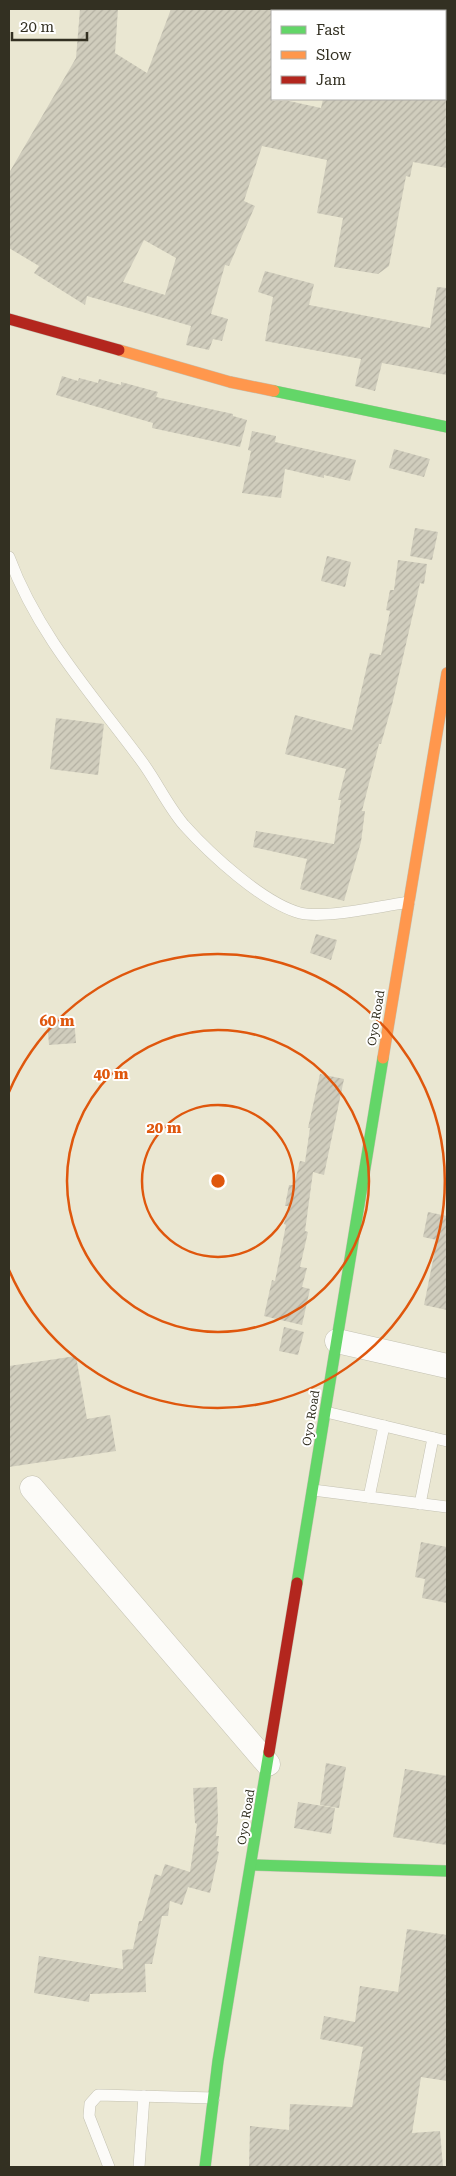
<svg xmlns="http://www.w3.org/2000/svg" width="456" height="2176" viewBox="0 0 456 2176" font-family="'Roboto Serif',serif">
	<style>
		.building { fill: url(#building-hatch); fill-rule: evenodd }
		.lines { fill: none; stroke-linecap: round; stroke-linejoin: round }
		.lane-casing { stroke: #c4c2b2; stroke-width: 12 }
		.street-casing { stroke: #c4c2b2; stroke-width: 25 }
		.fast-casing { stroke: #c4c2b2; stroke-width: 12 }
		.slow-casing { stroke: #c4c2b2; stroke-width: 12 }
		.jam-casing { stroke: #c4c2b2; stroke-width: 12 }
		.lane { stroke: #fcfbf8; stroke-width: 11 }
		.street { stroke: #fcfbf8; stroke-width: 24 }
		.fast { stroke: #63d668; stroke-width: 11 }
		.slow { stroke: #ff974d; stroke-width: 11 }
		.jam { stroke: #b3261e; stroke-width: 11 }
		.ring { fill: none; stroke: #df570d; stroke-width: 2.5 }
		.labels { text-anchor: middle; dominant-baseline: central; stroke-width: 4; stroke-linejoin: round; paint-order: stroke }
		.street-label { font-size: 12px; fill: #333022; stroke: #fff }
		.centre { fill: #df570d; stroke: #fff; stroke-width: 2.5 }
		.ring-label { font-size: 15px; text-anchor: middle; font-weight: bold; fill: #df570d; stroke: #fff; stroke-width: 4; stroke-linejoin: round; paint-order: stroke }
	</style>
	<defs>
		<pattern id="building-hatch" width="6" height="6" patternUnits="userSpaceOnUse" patternTransform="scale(1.25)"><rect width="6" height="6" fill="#d0cdbd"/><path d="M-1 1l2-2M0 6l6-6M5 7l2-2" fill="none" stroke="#b3b0a2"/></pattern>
	</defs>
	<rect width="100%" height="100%" fill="#eae7d2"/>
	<g class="building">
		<path d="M80,9H118L115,53L147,73L171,9H272V101H289L321,108L323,99H447V168L413,162L410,177L406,176L389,266L378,274L334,267L343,218L317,213L327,160L262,146L244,201L255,206L229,266L225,265L211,314L228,319L222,341L213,339L209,350L186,345L191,326L87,296L85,305L34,273L39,266L9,248V173L76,58ZM144,240L176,258L165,295L123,282Z"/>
		<path d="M265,271L314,284L309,305L430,328L437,287L447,288V375L382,363L375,391L355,386L361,359L265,341L273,297L258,292Z"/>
		<path d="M62,376L78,381L79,378L98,383L99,379L121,385V382L158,392L156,397L233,414V416L247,420L240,447L152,428L153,423L56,395Z"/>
		<path d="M252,431L276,436L275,442L356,460L350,481L324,475V478L285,469L281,498L242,493L251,451L248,450Z"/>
		<path d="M394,449L430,459L424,477L389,468Z"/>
		<path d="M415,528L438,532L432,560L410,556Z"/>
		<path d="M327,556L351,562L345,587L321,581Z"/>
		<path d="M398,560L427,564L424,584L420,583L392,705L381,744H379L362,811H365L361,842L344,901L300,889L307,859L253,847L256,831L334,844L341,800H338L346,769L285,754L295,715L352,730L370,653L381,655L390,611L386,610L390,590H394Z"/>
		<path d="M56,718L104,724L98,775L50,769Z"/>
		<path d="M316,934L337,940L331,960L310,953Z"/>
		<path d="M74,1018L76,1043L49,1045L47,1020Z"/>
		<path d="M320,1074L344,1079L324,1175L313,1172L305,1231L308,1232L300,1267L307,1268L302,1287L310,1289L302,1325L264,1316L272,1280L275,1281L286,1225L284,1224L289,1206H285L289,1185H294L300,1161L305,1162L310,1128H308Z"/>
		<path d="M428,1212L447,1216V1310L424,1305L437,1240L423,1237Z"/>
		<path d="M284,1327L304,1332L298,1355L279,1351Z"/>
		<path d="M76,1356L87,1419L110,1415L116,1451L9,1467V1366Z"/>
		<path d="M421,1542L447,1547V1603L422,1598L425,1579L415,1577Z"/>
		<path d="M326,1763L346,1767L339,1808L320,1805Z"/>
		<path d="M405,1769L447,1776V1845L393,1837Z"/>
		<path d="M217,1787L218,1820L216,1836H219L217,1851L219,1852L210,1893L188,1887L182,1905L170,1901L168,1916H162L152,1964H145L146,1992L90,1994L89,2002L34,1993L39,1956L123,1969L122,1950L133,1949L139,1921H142L155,1874L161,1876L165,1864L190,1872L197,1824L195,1823L193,1788Z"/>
		<path d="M298,1802L335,1808L331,1834L294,1828Z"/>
		<path d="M407,1929L447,1935V2081L421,2077L412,2133L440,2131L443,2167H249L250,2126L289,2130L290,2104L352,2107L363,2047L320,2039L324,2016L355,2022L360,1986L398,1992Z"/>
	</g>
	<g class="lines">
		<g class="lane-casing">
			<g id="lane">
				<path d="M9,557C38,635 91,693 140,759C156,780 167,805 184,825C210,854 263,903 300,913C324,919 383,906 409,902"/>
				<path d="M326,1412L447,1441"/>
				<path d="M313,1490L447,1507"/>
				<path d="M369,1497L384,1426"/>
				<path d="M420,1504L433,1438"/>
				<path d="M109,2167L89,2116L90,2104L98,2095L214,2098"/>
				<path d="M139,2167L144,2096"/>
			</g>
		</g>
		<g class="street-casing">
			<g id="street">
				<path d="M337,1341L447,1366"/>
				<path d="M32,1488L268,1764"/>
			</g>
		</g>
		<g class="fast-casing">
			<g id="fast">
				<path d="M274,391L447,427"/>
				<path d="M297,1583L383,1058"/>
				<path d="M252,1865L447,1871"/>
				<path d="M205,2167L218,2061L269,1752"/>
			</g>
		</g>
		<g class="slow-casing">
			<g id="slow">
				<path d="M119,350L230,382L274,391"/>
				<path d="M383,1058L447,673"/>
			</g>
		</g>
		<g class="jam-casing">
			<g id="jam">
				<path d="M9,319L119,350"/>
				<path d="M269,1752L297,1583"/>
			</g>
		</g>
		<use href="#lane" class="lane"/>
		<use href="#street" class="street"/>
		<use href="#fast" class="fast"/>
		<use href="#slow" class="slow"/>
		<use href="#jam" class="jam"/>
	</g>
	<g class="ring">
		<circle cx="218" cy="1181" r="76"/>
		<circle cx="218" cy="1181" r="151"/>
		<path d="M9 1092A227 227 0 1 1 9 1270"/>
	</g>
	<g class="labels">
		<g class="street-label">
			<text transform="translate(376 1018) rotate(-81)">Oyo Road</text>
			<text transform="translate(311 1418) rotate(-81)">Oyo Road</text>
			<text transform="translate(246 1817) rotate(-81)">Oyo Road</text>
		</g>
	</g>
	<circle cx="218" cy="1181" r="8" class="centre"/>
	<g class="ring-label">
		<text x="57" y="1026">60 m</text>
		<text x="111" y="1079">40 m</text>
		<text x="164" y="1133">20 m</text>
	</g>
	<rect width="456" height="2176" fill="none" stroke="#333022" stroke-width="20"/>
	<rect x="271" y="10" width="175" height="90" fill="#ffffff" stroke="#adaca7"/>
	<rect x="281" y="26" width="25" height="8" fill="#63d668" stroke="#adaca7"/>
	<text x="316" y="35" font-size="15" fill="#333022">Fast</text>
	<rect x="281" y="51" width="25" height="8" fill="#ff974d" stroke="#adaca7"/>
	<text x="316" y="60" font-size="15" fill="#333022">Slow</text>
	<rect x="281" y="76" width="25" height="8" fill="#b3261e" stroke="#adaca7"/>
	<text x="316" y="85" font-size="15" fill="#333022">Jam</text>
	<path d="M12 32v8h75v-8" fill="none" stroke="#333022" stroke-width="2.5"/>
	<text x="20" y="32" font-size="15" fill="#333022" stroke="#ffffff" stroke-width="4" paint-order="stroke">20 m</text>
</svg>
